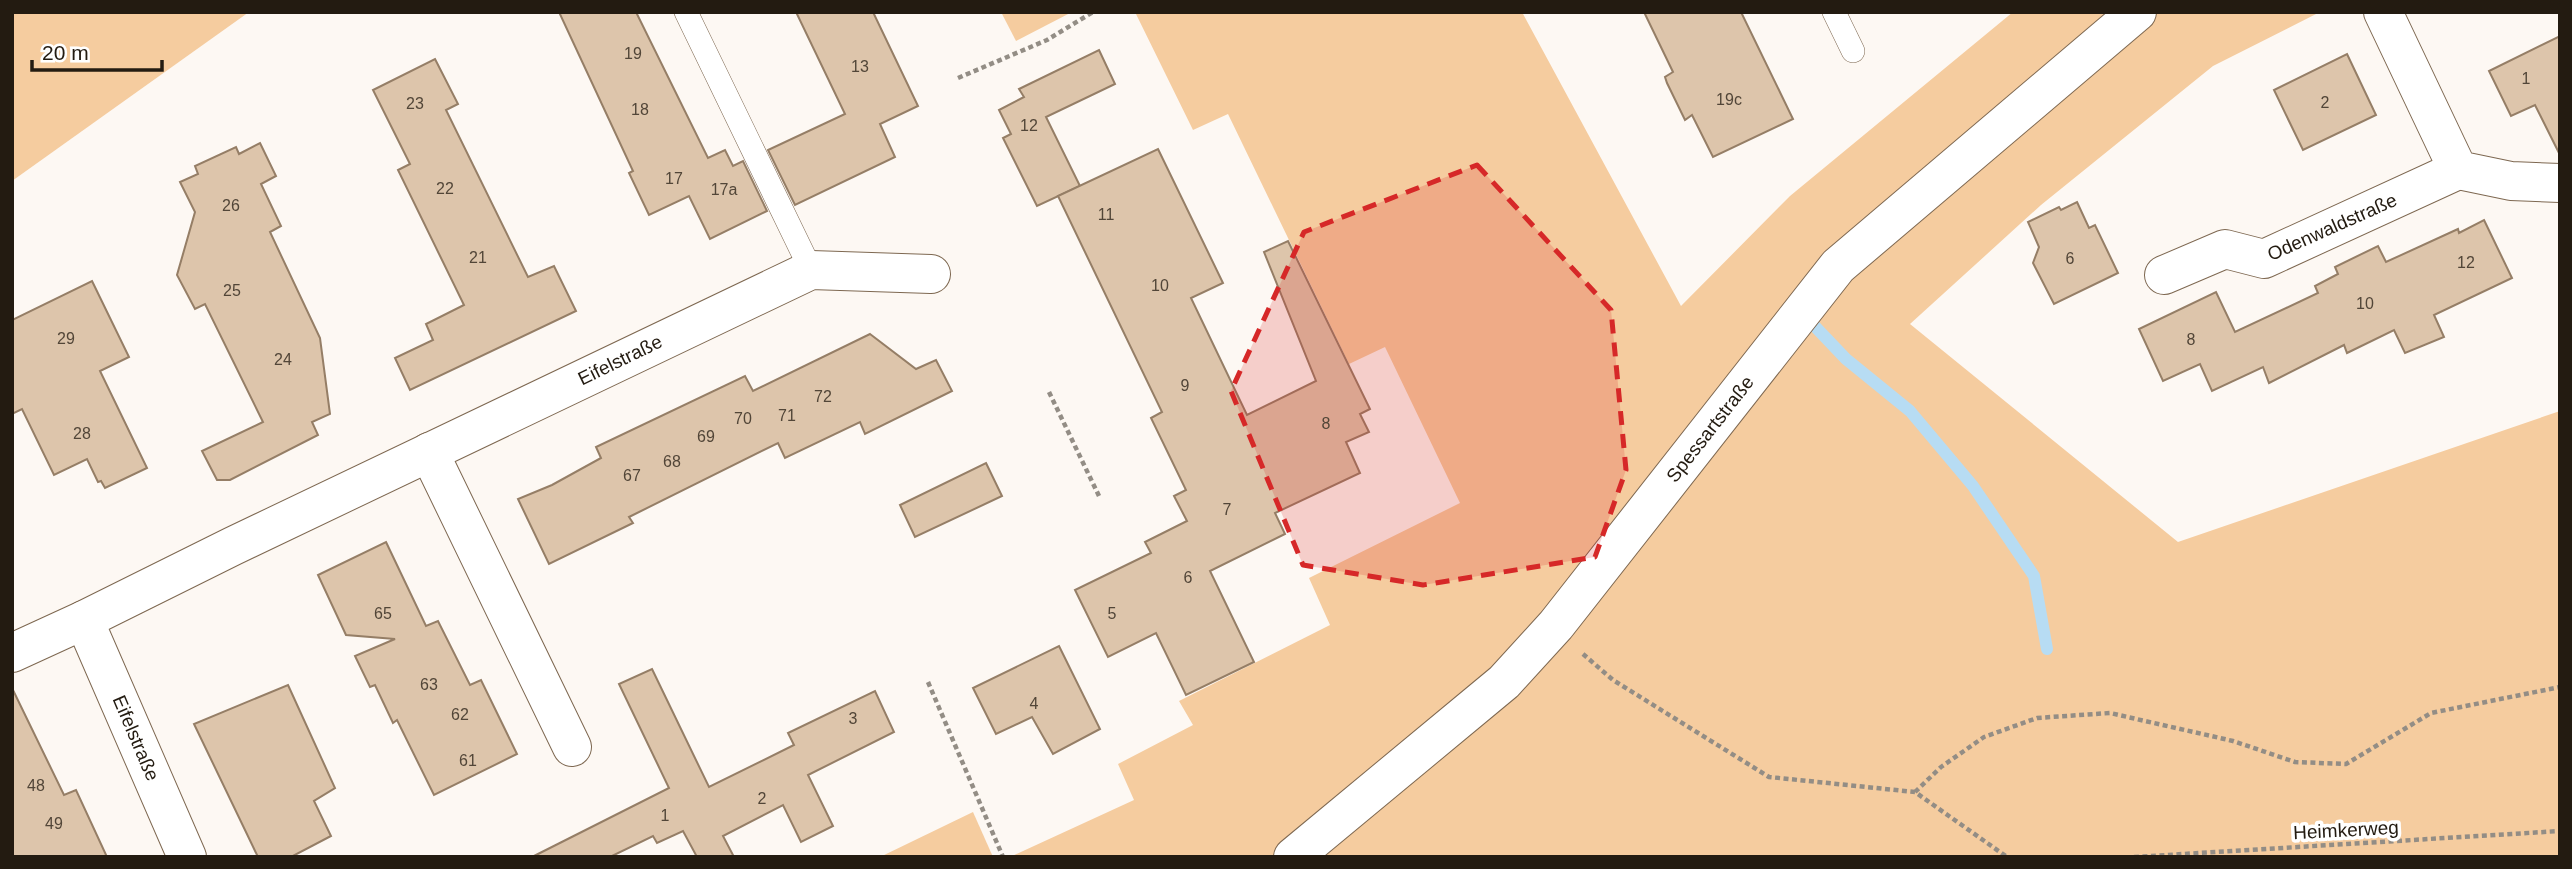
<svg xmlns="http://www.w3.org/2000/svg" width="2572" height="869" viewBox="0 0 2572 869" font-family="Helvetica,sans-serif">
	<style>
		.green { fill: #f5cc9f }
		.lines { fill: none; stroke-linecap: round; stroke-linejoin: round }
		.stream { stroke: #b7dcf3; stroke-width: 12 }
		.building { fill: #ddc5ab; stroke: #957e66; stroke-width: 2 }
		.lane-casing { stroke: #7e6851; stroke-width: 24 }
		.street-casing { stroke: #7e6851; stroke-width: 40 }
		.path { stroke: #938d85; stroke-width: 4.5; stroke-dasharray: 5 3.5; stroke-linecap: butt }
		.lane { stroke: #fff; stroke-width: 23 }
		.street { stroke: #fff; stroke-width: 38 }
		.marked { fill: #d62828; fill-opacity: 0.2; stroke: #d62828; stroke-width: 5; stroke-dasharray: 14 9; stroke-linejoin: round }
		.labels { text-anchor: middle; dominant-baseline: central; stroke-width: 7; stroke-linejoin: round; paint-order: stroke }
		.number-label { font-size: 16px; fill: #524638 }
		.street-label { font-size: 19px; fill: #231b11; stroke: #fff }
	</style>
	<rect width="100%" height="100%" fill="#fdf8f3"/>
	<g class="green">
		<path d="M12,12H249L12,181Z"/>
		<path d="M1001,12H1072L1016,41Z"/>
		<path d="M1135,12H1522L1681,306L1790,196L2013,12H2320L2213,66L2041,205L1910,324L2178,542L2560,411V857H1010L1134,800L1118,764L1193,725L1179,701L1330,625L1309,578L1460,503L1385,347L1349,364L1228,114L1193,130Z"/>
		<path d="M973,812L993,857H880Z"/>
	</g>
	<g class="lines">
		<path class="stream" d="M1805,316L1846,359L1910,411L1973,486L2034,576L2047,649"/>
	</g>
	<g class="building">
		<path d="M559,12H636L708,158L725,150L733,166L743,161L767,211L710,239L689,196L649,215L629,173L633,171Z"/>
		<path d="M796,12H873L918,106L880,124L895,157L795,205L768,150L845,114Z"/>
		<path d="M1644,12H1741L1793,119L1713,157L1692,115L1685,120L1667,83L1665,77L1673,72Z"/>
		<path d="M2560,36V155L2535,105L2511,116L2489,71Z"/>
		<path d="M1099,50L1115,84L1046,117L1080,186L1037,206L1003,138L1011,134L999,110L1024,97L1019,89Z"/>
		<path d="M2347,54L2376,115L2303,150L2274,90Z"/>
		<path d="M435,59L458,104L446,110L528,277L554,266L576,311L410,390L395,358L433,340L426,324L464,305L398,170L410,164L373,90Z"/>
		<path d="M260,143L276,176L261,184L281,226L270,232L320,338L330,414L312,422L318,435L230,480H217L202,451L263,422L205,304L195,309L177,275L195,212L180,182L198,174L195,166L236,147L239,154Z"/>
		<path d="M1158,149L1223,283L1191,298L1247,415L1316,381L1264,252L1288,241L1370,409L1360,414L1369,432L1346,442L1360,473L1275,513L1285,534L1210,571L1254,662L1186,695L1156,633L1108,657L1075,590L1151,553L1145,542L1187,521L1174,496L1186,490L1151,418L1162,412L1058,196Z"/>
		<path d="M2077,202L2089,228L2095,225L2118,273L2054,304L2033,263L2039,247L2028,222L2059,207L2061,210Z"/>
		<path d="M2484,220L2512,278L2434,315L2444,337L2405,353L2394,330L2347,353L2344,345L2269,383L2263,367L2212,391L2200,364L2163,381L2139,329L2216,292L2235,332L2318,293L2315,286L2338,274L2335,267L2378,246L2386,262L2458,229L2459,233Z"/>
		<path d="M92,281L129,357L100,371L147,468L105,488L101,481L98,482L87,459L54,475L22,409L12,414V320Z"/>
		<path d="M870,334L916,369L936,360L952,391L865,434L860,422L785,458L778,443L629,517L633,523L549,564L518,499L552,485L601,458L596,447L745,376L753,391Z"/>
		<path d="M986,463L1002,496L915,537L900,505Z"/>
		<path d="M386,542L426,626L438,621L470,685L481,680L517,754L434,795L397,720L393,723L375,685L370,687L355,656L395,639L346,635L318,575Z"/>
		<path d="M1059,646L1100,729L1053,754L1032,717L996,734L973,688Z"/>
		<path d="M652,669L709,787L794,745L788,733L875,691L894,732L808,775L833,826L801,842L783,805L723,836L734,857H697L683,831L657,843L653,836L610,857H532L669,788L619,684Z"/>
		<path d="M288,685L335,788L314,801L331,836L291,857H258L194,724Z"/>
		<path d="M12,688L64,795L76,790L107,857H12Z"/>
	</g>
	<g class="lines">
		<g class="lane-casing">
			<g id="lane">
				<path d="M686,12L811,270"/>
				<path d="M1834,12L1853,51"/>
			</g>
		</g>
		<g class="street-casing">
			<g id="street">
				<path d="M2383,12L2458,170L2511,181L2560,183"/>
				<path d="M2164,275L2225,249L2264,259L2458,170"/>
				<path d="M429,452L572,747"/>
				<path d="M12,653L84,620"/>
				<path d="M187,857L84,620L233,546L811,270L931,274"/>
				<path d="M1293,857L1504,682L1556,625L1838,266L2137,12"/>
			</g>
		</g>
		<g class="path">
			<path d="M958,78L1047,40L1093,12"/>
			<path d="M1049,392L1099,496"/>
			<path d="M1583,654L1613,680L1769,777L1915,792L2007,857"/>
			<path d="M928,682L1003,857"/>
			<path d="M1915,792L1941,767L1984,737L2037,718L2110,713L2233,741L2295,762L2346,764L2431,713L2560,687"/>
			<path d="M2134,857L2560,831"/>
		</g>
		<use href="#lane" class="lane"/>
		<use href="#street" class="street"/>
	</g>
	<path class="marked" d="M1477,165L1611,310L1626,470L1595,557L1423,585L1303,565L1231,391L1304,232Z"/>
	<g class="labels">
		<g class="number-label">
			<text x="633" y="53">19</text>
			<text x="860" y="66">13</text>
			<text x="2526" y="78">1</text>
			<text x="1729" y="99">19c</text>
			<text x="2325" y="102">2</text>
			<text x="415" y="103">23</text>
			<text x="640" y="109">18</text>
			<text x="1029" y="125">12</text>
			<text x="674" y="178">17</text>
			<text x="445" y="188">22</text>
			<text x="724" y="189">17a</text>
			<text x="231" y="205">26</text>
			<text x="1106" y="214">11</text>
			<text x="478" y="257">21</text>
			<text x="2070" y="258">6</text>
			<text x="2466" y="262">12</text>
			<text x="1160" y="285">10</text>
			<text x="232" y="290">25</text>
			<text x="2365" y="303">10</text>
			<text x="66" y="338">29</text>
			<text x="2191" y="339">8</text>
			<text x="283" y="359">24</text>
			<text x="1185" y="385">9</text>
			<text x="823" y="396">72</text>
			<text x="787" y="415">71</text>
			<text x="743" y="418">70</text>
			<text x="1326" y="423">8</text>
			<text x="82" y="433">28</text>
			<text x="706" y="436">69</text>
			<text x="672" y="461">68</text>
			<text x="632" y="475">67</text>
			<text x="1227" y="509">7</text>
			<text x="1188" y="577">6</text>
			<text x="383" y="613">65</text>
			<text x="1112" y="613">5</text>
			<text x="429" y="684">63</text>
			<text x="1034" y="703">4</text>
			<text x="460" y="714">62</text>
			<text x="853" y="718">3</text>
			<text x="468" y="760">61</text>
			<text x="36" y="785">48</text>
			<text x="762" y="798">2</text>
			<text x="665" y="815">1</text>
			<text x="54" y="823">49</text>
		</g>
		<g class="street-label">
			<text transform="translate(2332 227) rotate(-24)">Odenwaldstraße</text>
			<text transform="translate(620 360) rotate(-26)">Eifelstraße</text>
			<text transform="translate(1710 429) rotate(-52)">Spessartstraße</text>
			<text transform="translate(136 738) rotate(67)">Eifelstraße</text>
			<text transform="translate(2346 830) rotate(-3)">Heimkerweg</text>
		</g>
	</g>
	<rect width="2572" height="869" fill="none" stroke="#231b11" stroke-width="28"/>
	<path d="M32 60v10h130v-10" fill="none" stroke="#231b11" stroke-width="3.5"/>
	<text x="42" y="60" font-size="21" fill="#231b11" stroke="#ffffff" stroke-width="5" paint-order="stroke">20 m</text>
</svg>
